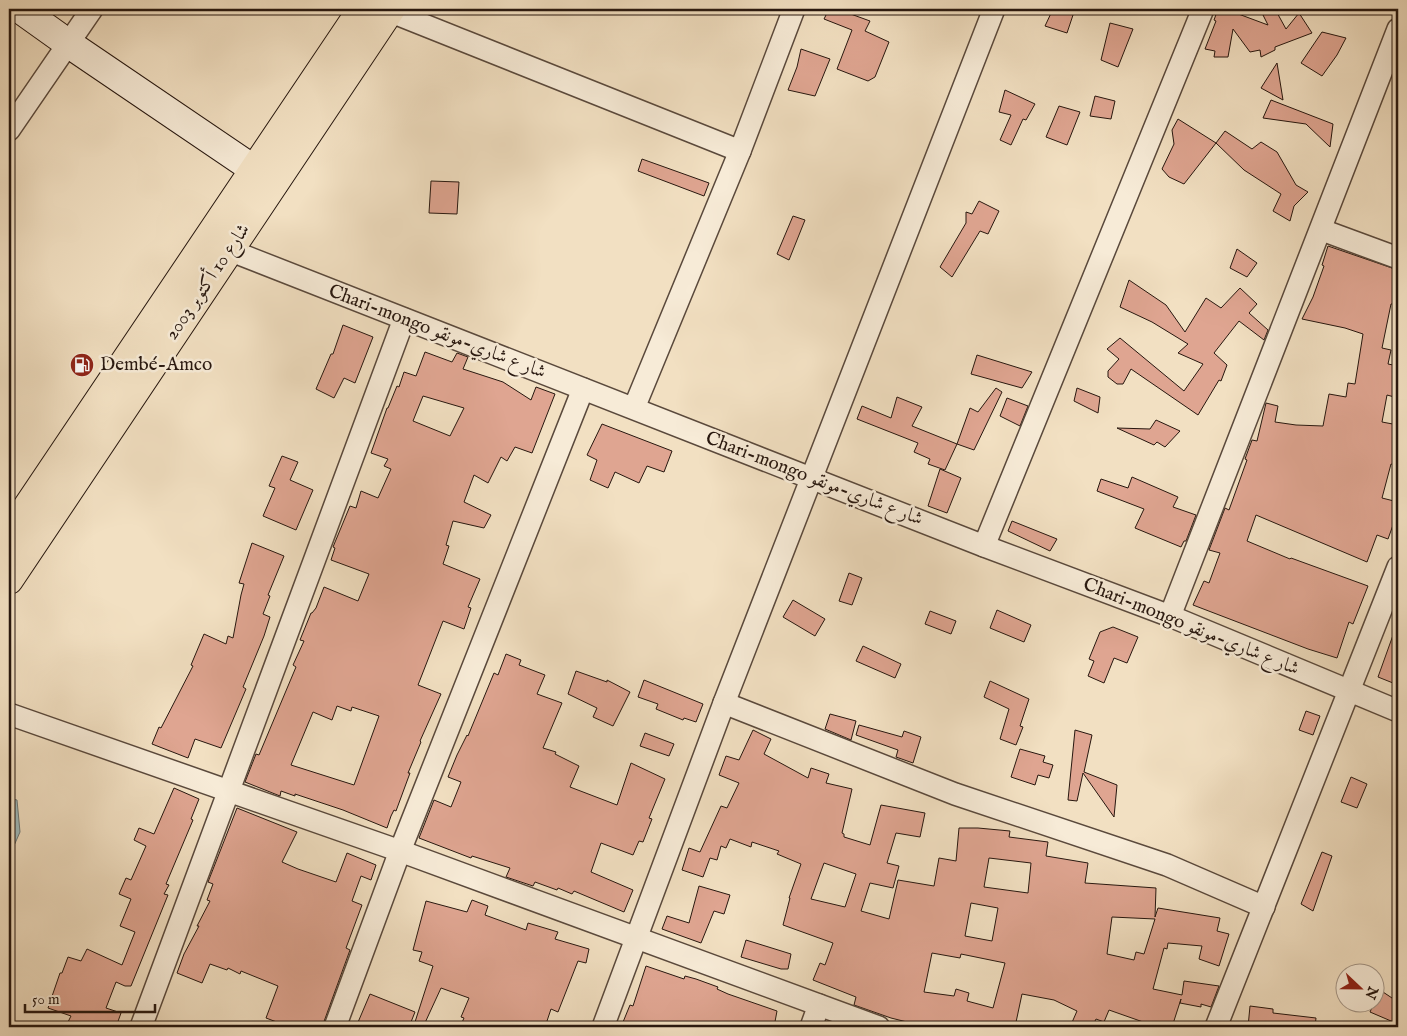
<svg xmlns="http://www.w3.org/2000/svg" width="1407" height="1036" viewBox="0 0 1407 1036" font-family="'IM FELL English',Amiri,serif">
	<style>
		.water { fill: #9fbbbd; stroke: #6f7977 }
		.building { fill: #dfa591; stroke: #27170f; fill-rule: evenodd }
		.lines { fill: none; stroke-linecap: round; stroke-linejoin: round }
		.street-casing { stroke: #5a493c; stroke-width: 24 }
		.secondary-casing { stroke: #27170f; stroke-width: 30 }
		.highway-casing { stroke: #27170f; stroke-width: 30 }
		.street { stroke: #f7ebd7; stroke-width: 21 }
		.secondary { stroke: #f7ebd7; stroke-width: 28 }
		.highway { stroke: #f2e0c2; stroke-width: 28 }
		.labels { text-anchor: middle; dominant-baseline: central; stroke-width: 5; stroke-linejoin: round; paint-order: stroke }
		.street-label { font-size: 19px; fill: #27170f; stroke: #f7ebd7 }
		.poi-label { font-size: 19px; fill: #27170f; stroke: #f7ebd7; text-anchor: start }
	</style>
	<rect width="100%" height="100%" fill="#f2e0c2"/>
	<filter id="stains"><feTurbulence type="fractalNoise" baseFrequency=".004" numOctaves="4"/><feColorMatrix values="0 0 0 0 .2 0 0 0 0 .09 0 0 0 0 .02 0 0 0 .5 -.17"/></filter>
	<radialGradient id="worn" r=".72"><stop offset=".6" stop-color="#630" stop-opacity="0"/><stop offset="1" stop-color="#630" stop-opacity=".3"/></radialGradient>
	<path class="water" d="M9,798L17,800L20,832L9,857Z"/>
	<g class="building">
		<path d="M829,9H837L870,21L865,31L889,42L875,77L868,81L837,69L852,30L824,19Z"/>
		<path d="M1053,9H1064L1074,12L1067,33L1045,26Z"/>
		<path d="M1218,9H1225L1268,25L1260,9H1275L1286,29L1299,13L1312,33L1275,47V50L1261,57L1260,50L1250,52L1233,29L1228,57H1214L1215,51L1205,49L1216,21L1214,20Z"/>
		<path d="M1110,23L1133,29L1118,67L1101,60Z"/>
		<path d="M1322,32L1346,38L1337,55L1322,76L1301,63Z"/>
		<path d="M801,49L830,59L815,96L788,90L797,67Z"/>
		<path d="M1277,63L1283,100L1261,88Z"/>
		<path d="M1005,90L1035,104L1026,120L1023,119L1011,145L1000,140L1011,115L999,112Z"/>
		<path d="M1095,96L1115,101L1111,119L1090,116Z"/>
		<path d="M1271,100L1333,124L1330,147L1306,124L1263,118Z"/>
		<path d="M1059,106L1080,112L1067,145L1046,137Z"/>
		<path d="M1178,119L1216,143L1184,184L1169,177L1162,169L1174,144L1172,130Z"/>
		<path d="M1225,131L1252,149L1261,142L1277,152L1296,185L1308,192L1294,206L1290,221L1273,211L1281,194L1244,170L1216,143Z"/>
		<path d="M642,159L709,183L704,196L638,171Z"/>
		<path d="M431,181L459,182L457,214L429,213Z"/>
		<path d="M979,201L999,211L988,234L980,231L952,277L940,267L966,223V212L972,214Z"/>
		<path d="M793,216L805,220L789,260L777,254Z"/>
		<path d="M1328,246L1398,270V304H1391L1382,348L1391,350L1388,364L1398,366V398L1387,395L1382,422L1398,425V466L1391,464L1382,498L1398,502V511L1388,539L1377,535L1367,562L1256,515L1247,541L1290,559L1291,558L1368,586L1353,624L1349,622L1337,658L1308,649L1193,605L1204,581L1209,583L1220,553L1209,550L1225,508L1229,510L1247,460L1245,459L1252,440L1257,441L1266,403L1278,406L1275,422L1296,425L1323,426L1329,394L1346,397L1348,383L1355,384L1363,334L1345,328L1302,319L1313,297L1324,266L1322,265Z"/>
		<path d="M1237,249L1257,263L1247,277L1230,268Z"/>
		<path d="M1129,280L1166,305L1185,332L1206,298L1221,308L1240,288L1257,304L1249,313L1268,330L1264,340L1239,321L1214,353L1227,365L1221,381L1219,380L1198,415L1131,369L1123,384H1117L1108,377V371L1119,359L1107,349L1120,338L1184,391L1203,364L1178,353L1188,344L1152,322L1120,307Z"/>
		<path d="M343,325L373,337L355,383L344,378L334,398L316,389L331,354H333Z"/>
		<path d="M425,352L452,362L457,353L468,357L463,369L503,382L531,400L536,387L555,394L532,453L515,447L507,461L501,457L488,483L474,475L464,502L491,515L484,528L453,521L446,545L449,546L443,564L480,579L468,607L471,608L464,629L443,621L418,685L441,694L420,741L421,742L408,773H410L396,811L394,810L391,816L387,828L343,810L295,794V796L281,791L280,796L245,782L256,754L259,755L296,667L293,665L304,641L300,640L311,613H312L316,608L324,587L358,601L369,574L331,560L335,548L333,547L350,506L356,508L361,491L378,498L391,469L384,466L388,459L371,453L387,408H388L397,386L399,387L404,372L416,376ZM423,396L464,408L450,436L413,421ZM337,706L351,711L352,707L379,716L354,785L291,765L313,712L332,720Z"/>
		<path d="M977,355L1032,372L1022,388L971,374Z"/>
		<path d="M996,388L1002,392L974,450L957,444L970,408L978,412Z"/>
		<path d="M1077,388L1100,397L1098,413L1074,401Z"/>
		<path d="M897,397L922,407L912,426L957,444L945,470L928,464L930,459L914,452L918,443L857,419L862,406L891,418Z"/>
		<path d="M1007,398L1028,406L1020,426L1000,416Z"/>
		<path d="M1156,420L1180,431L1165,447L1157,442L1154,445L1117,428L1150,429Z"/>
		<path d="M602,424L672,451L664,472L647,466L639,483L615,472L608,488L590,480L597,460L587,455Z"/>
		<path d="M282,456L298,462L290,480L313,490L296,530L263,516L275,488L269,486Z"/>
		<path d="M940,469L961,478L947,513L928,506Z"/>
		<path d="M1132,477L1178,497L1173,507L1196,515L1186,541H1184L1181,547L1135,528L1144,509L1097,491L1101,479L1128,488Z"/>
		<path d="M1012,521L1057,539L1050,551L1008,531Z"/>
		<path d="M252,543L284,556L268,595L270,596L263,614L270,617L264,636L243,687L246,689L221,748L195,739L188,758L152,744L159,727L161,728L193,666L191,665L204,634L226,644L228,636L233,638L241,595L244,584L239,583Z"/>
		<path d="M849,573L862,578L852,605L839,601Z"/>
		<path d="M793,600L825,619L815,636L783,617Z"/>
		<path d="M997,610L1031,625L1024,642L990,628Z"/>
		<path d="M930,611L956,621L951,634L925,624Z"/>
		<path d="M1397,624H1398V685L1378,677Z"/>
		<path d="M1113,627L1138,637L1127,663L1114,658L1104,683L1088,676L1094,661L1089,659L1100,632Z"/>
		<path d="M863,646L901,664L895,678L856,661Z"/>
		<path d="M506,654L521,660L519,665L545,675L537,694L562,703L543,748L556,752L555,754L579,766L570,787L617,805L631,763L665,779L649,818L652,819L643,842L639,841L633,855L601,843L591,872L633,890L624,912L574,891L572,894L558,888L557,890L535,882L533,886L506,877L510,868L472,856L471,858L419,838L434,800L451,807L461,782L448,777L457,755L467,735L468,736L494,673L498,675Z"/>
		<path d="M576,671L607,682V680L630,692L613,726L593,717L597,708L568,694Z"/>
		<path d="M644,680L703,704L696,722L684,718L683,720L656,709L658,704L638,697Z"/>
		<path d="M990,681L1029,699L1020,726L1023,727L1016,745L1000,739L1009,709L984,697Z"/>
		<path d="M1306,711L1320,716L1313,735L1299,730Z"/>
		<path d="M830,714L856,721L851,740L825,729Z"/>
		<path d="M859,725L902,737L904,731L921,737L913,763L896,757L898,750L856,735Z"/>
		<path d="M753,730L771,739L764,754L808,778L811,768L829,774L826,783L852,789L842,833L844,834V837L870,845L881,805L925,813L920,837L896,833L887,863L899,866L893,888L870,883L861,911L889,919L898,880L934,886L939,858L956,861L959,828H978L1010,831L1009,837L1048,842L1046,856L1088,863L1085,883L1156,888L1155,917L1158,908L1220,918L1217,931L1229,934L1219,966L1199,959L1202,946L1168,943L1167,949L1164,948L1153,989L1182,995L1184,981L1219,986L1211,1007L1201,1004V1007L1180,1003L1181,999L1172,1027H1145L1146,1023L1109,1010L1104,1022L1096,1019L1092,1027H1070L1077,1011L1054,1000L1022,994L1015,1027H927L891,1018L854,1005L856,997L813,980L820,963L825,965L833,943L783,925L790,898H789L801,864L777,854L779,851L752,842L751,847L730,839L726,848L721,846L717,860L710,858L703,877L682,870L689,848L700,852L721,806L727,808L739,783L719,775L726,756L739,760ZM989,858L1031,863L1028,893L984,887ZM824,863L856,874L845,907L811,899ZM971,903L998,908L992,941L965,936ZM1112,917L1155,919L1144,954L1136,952L1134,960L1107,954ZM932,953L960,958L961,954L1005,963L993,1008L967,1001L969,993L956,989L954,996L924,992Z"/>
		<path d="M1075,730L1092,735L1084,772L1117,785L1114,817L1083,773L1077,801L1068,800Z"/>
		<path d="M645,733L674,744L669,756L640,746Z"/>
		<path d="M1020,749L1045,756L1043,762L1053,765L1049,778L1038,775L1035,785L1011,777Z"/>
		<path d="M1351,777L1367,784L1357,808L1341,802Z"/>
		<path d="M174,788L199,799L191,819L193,820L166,884L169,885L164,894L168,895L131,986H125L116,982L106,1008L121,1013L116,1027H75L67,1024L71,1016L48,1008L60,973H62L68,957L81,961L87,949L122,965L135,932L120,926L131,899L119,894L126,878L131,880L146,846L134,840L139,828L154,834Z"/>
		<path d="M237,808L297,832L282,862L298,869L336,882L347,853L376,865L371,880L361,876L352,901L362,905L346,948L350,950L322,1027H290L266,1018L278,986L241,971L240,974L228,968L227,970L210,964L202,983L177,973L184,954L199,926H197L210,901L207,900L213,884L208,882Z"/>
		<path d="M1322,852L1332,856L1313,911L1301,904Z"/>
		<path d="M699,886L730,895L724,914L714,911L701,943L662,929L667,916L689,923Z"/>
		<path d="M472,900L488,906L485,915L526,930L528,923L558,932L555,939L589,949L586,963L578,961L558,1012L551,1009L545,1027H460L464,1018L461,1017L469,998L441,988L424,1025L415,1022L433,966L419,961L422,952L413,950L426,901L467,912Z"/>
		<path d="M746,940L791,954L788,969H781L741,957Z"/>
		<path d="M646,966L684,979L685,976L696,979L718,987L717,989L728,994L777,1011L774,1027H674L664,1023L662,1027H621L630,1005L633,1006Z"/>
		<path d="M1380,990L1398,1002V1024L1370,1012Z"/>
		<path d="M370,994L415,1012L409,1027H356Z"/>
		<path d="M1250,1006L1273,1009V1013L1316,1018L1315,1027H1248Z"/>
	</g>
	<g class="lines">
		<g class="street-casing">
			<g id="street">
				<path d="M389,11L740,151"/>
				<path d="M9,130L92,9"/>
				<path d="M1322,230L1398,258"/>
				<path d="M229,250L984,546L1170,616L1398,711"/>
				<path d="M634,408L740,151L794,9"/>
				<path d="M984,546L1203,9"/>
				<path d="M1170,616L1398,29"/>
				<path d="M724,703L955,794L1167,865L1264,907"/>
				<path d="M9,714L400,851L879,1027"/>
				<path d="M141,1027L404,319"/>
				<path d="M335,1027L400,851L583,389"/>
				<path d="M603,1027L724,703L994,9"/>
				<path d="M811,1027L819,1005"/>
				<path d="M1216,1027L1398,567"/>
			</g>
		</g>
		<g class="secondary-casing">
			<path id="secondary" d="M20,9L69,44L274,183"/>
		</g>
		<g class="highway-casing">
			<g id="highway">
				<path d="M9,534L362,9"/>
				<path d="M9,580L391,9"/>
			</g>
		</g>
		<use href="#street" class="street"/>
		<use href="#secondary" class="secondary"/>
		<use href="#highway" class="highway"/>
	</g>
	<defs>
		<g id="fuel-disc" transform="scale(1.25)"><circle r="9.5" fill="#8f2418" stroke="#f7ebd7"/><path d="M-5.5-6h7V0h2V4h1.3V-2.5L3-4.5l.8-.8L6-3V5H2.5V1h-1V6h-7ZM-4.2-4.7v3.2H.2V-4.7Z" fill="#fff"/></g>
	</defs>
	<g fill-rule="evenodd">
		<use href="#fuel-disc" x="82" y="365"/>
	</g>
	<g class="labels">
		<g class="street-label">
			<text transform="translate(208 282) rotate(-56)">شارع 10 أكتوبر 2003</text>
			<text transform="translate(437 332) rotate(21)">Chari-mongo شار ع شاري-مونقو</text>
			<text transform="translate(814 479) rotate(21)">Chari-mongo شار ع شاري-مونقو</text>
			<text transform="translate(1191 627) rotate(22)">Chari-mongo شار ع شاري-مونقو</text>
		</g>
		<g class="poi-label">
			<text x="100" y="365">Dembé-Amco</text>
		</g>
	</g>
	<rect width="1407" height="1036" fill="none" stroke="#f2e0c2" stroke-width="30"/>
	<rect x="10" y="10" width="1387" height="1016" fill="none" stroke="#27170f" stroke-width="2.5"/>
	<rect x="15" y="15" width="1377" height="1006" fill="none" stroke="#27170f"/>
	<g transform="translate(1360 988) rotate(112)"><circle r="24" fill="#f7ebd7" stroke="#a49687"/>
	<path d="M0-4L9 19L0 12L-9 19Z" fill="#8f2418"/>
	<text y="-8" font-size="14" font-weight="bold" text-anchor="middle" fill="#27170f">N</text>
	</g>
	<path d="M25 1004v8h130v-8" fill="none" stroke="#27170f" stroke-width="2.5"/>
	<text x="32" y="1004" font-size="15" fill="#27170f" stroke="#f7ebd7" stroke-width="4" paint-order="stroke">50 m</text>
	<rect width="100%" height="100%" filter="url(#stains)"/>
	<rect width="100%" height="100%" fill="url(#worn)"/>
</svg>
